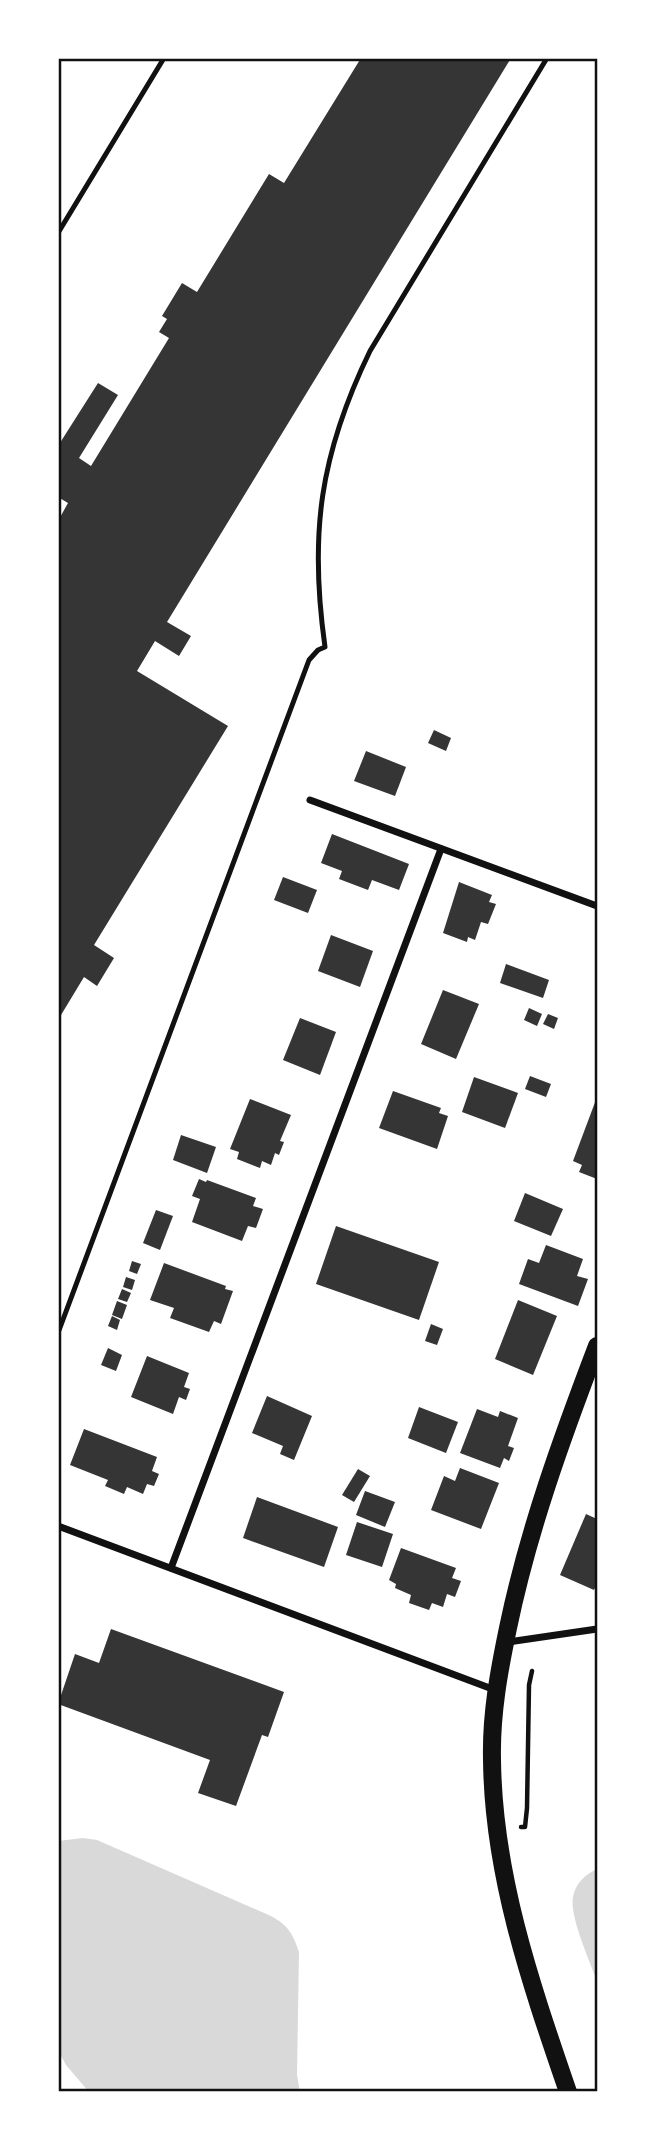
<svg xmlns="http://www.w3.org/2000/svg" width="655" height="2150" viewBox="0 0 655 2150" font-family="Lato,sans-serif">
	<style>
		.water { fill: #d9d9d9 }
		.building { fill: #353535 }
		.lines { fill: none; stroke-linecap: round; stroke-linejoin: round }
		.path { stroke: #111; stroke-width: 4.5 }
		.service { stroke: #111; stroke-width: 5 }
		.minor { stroke: #111; stroke-width: 7 }
		.primary { stroke: #111; stroke-width: 18 }
		.neatline { fill: none; stroke: #111; stroke-width: 2.5 }
	</style>
	<rect width="100%" height="100%" fill="#fff"/>
	<g class="water">
		<path d="M83,1838L97,1840L271,1916C288,1925 293,1934 299,1952L297,2075L300,2092H89L66,2065L58,2050V1841Z"/>
		<path d="M597,1869V1981C590,1962 569,1915 573,1897C576,1882 585,1875 597,1869Z"/>
	</g>
	<g class="building">
		<path d="M361,58H511L167,622L191,636L179,656L155,641L137,671L228,726L94,945L114,958L97,986L84,977L58,1020V521L68,503L58,497V446L98,383L118,395L79,458L91,466L169,338L159,332L167,319L162,316L182,283L197,292L269,174L284,183Z"/>
		<path d="M434,730L451,738L446,751L428,743Z"/>
		<path d="M366,751L406,767L395,796L354,781Z"/>
		<path d="M332,834L409,864L399,890L372,880L368,890L339,879L342,871L321,863Z"/>
		<path d="M283,877L317,890L308,913L274,900Z"/>
		<path d="M459,882L492,895L489,902L496,904L488,924L481,922L475,940L468,937L467,942L443,933Z"/>
		<path d="M331,935L373,951L360,987L318,971Z"/>
		<path d="M506,964L549,980L543,998L500,983Z"/>
		<path d="M443,990L479,1004L456,1059L421,1044Z"/>
		<path d="M529,1008L542,1014L537,1026L524,1020Z"/>
		<path d="M548,1014L558,1018L554,1029L543,1024Z"/>
		<path d="M300,1018L336,1032L320,1075L283,1060Z"/>
		<path d="M530,1076L551,1084L546,1097L525,1089Z"/>
		<path d="M474,1077L518,1093L505,1128L462,1112Z"/>
		<path d="M393,1091L441,1108L439,1113L448,1116L437,1149L379,1128Z"/>
		<path d="M597,1097V1179L579,1172L582,1165L573,1161Z"/>
		<path d="M250,1099L291,1115L280,1141L284,1142L279,1155L275,1153L271,1165L262,1161L260,1168L237,1159L239,1152L230,1149Z"/>
		<path d="M181,1135L216,1147L207,1173L173,1160Z"/>
		<path d="M199,1179L206,1182L207,1180L256,1198L253,1206L263,1209L256,1228L248,1226L242,1241L192,1222L200,1199L192,1196Z"/>
		<path d="M525,1193L563,1209L551,1236L514,1221Z"/>
		<path d="M156,1210L173,1216L160,1250L143,1243Z"/>
		<path d="M336,1226L439,1262L419,1320L316,1284Z"/>
		<path d="M546,1245L583,1259L577,1276L588,1279L578,1306L519,1284L528,1259L539,1263Z"/>
		<path d="M132,1261L141,1264L137,1274L129,1271Z"/>
		<path d="M164,1263L226,1286L225,1289L233,1291L221,1324L214,1321L209,1332L170,1318L174,1308L150,1300Z"/>
		<path d="M126,1277L135,1280L132,1290L123,1287Z"/>
		<path d="M122,1289L131,1293L127,1302L118,1299Z"/>
		<path d="M518,1300L557,1316L533,1375L495,1359Z"/>
		<path d="M117,1301L127,1305L122,1319L112,1315Z"/>
		<path d="M112,1316L120,1320L117,1330L108,1326Z"/>
		<path d="M431,1324L443,1329L437,1345L425,1341Z"/>
		<path d="M108,1348L122,1355L116,1371L101,1365Z"/>
		<path d="M147,1356L189,1373L184,1387L190,1389L186,1400L179,1397L173,1414L131,1397Z"/>
		<path d="M267,1396L312,1416L294,1460L280,1454L283,1446L252,1433Z"/>
		<path d="M419,1407L458,1422L446,1453L408,1438Z"/>
		<path d="M477,1409L498,1417L500,1411L518,1418L508,1446L514,1448L509,1461L504,1458L500,1468L460,1453Z"/>
		<path d="M84,1429L157,1457L152,1471L159,1474L154,1486L147,1484L143,1494L127,1487L124,1494L105,1486L108,1480L70,1465Z"/>
		<path d="M460,1468L499,1483L481,1529L431,1510L444,1476L455,1481Z"/>
		<path d="M358,1469L370,1476L354,1502L342,1495Z"/>
		<path d="M365,1491L395,1502L385,1527L356,1515Z"/>
		<path d="M257,1497L338,1527L324,1567L243,1538Z"/>
		<path d="M586,1514L597,1519V1583L594,1590L560,1575Z"/>
		<path d="M357,1522L393,1534L382,1567L346,1555Z"/>
		<path d="M401,1548L456,1568L452,1578L461,1581L455,1597L447,1594L443,1607L432,1603L429,1610L409,1603L411,1595L395,1588L396,1584L389,1580Z"/>
		<path d="M111,1629L284,1692L268,1737L262,1735L236,1806L198,1793L210,1760L58,1704L75,1654L99,1663Z"/>
	</g>
	<g class="lines">
		<path class="path" d="M521,1827H525L527,1808L529,1685L532,1671"/>
		<g class="service">
			<path d="M58,233L164,58"/>
			<path d="M58,1333L309,660L318,650L325,647C309,534 320,454 370,351L547,58"/>
		</g>
		<g class="minor">
			<path d="M310,800L597,906"/>
			<path d="M58,1526L495,1690"/>
			<path d="M171,1568L441,849"/>
			<path d="M508,1642L597,1629"/>
		</g>
		<path class="primary" d="M568,2092C531,1984 493,1875 492,1759C491,1714 499,1671 508,1628C528,1531 562,1438 597,1346"/>
	</g>
	<rect width="655" height="2150" fill="none" stroke="#ffffff" stroke-width="119"/>
	<rect x="60" y="60" width="536" height="2030" class="neatline"/>
</svg>
